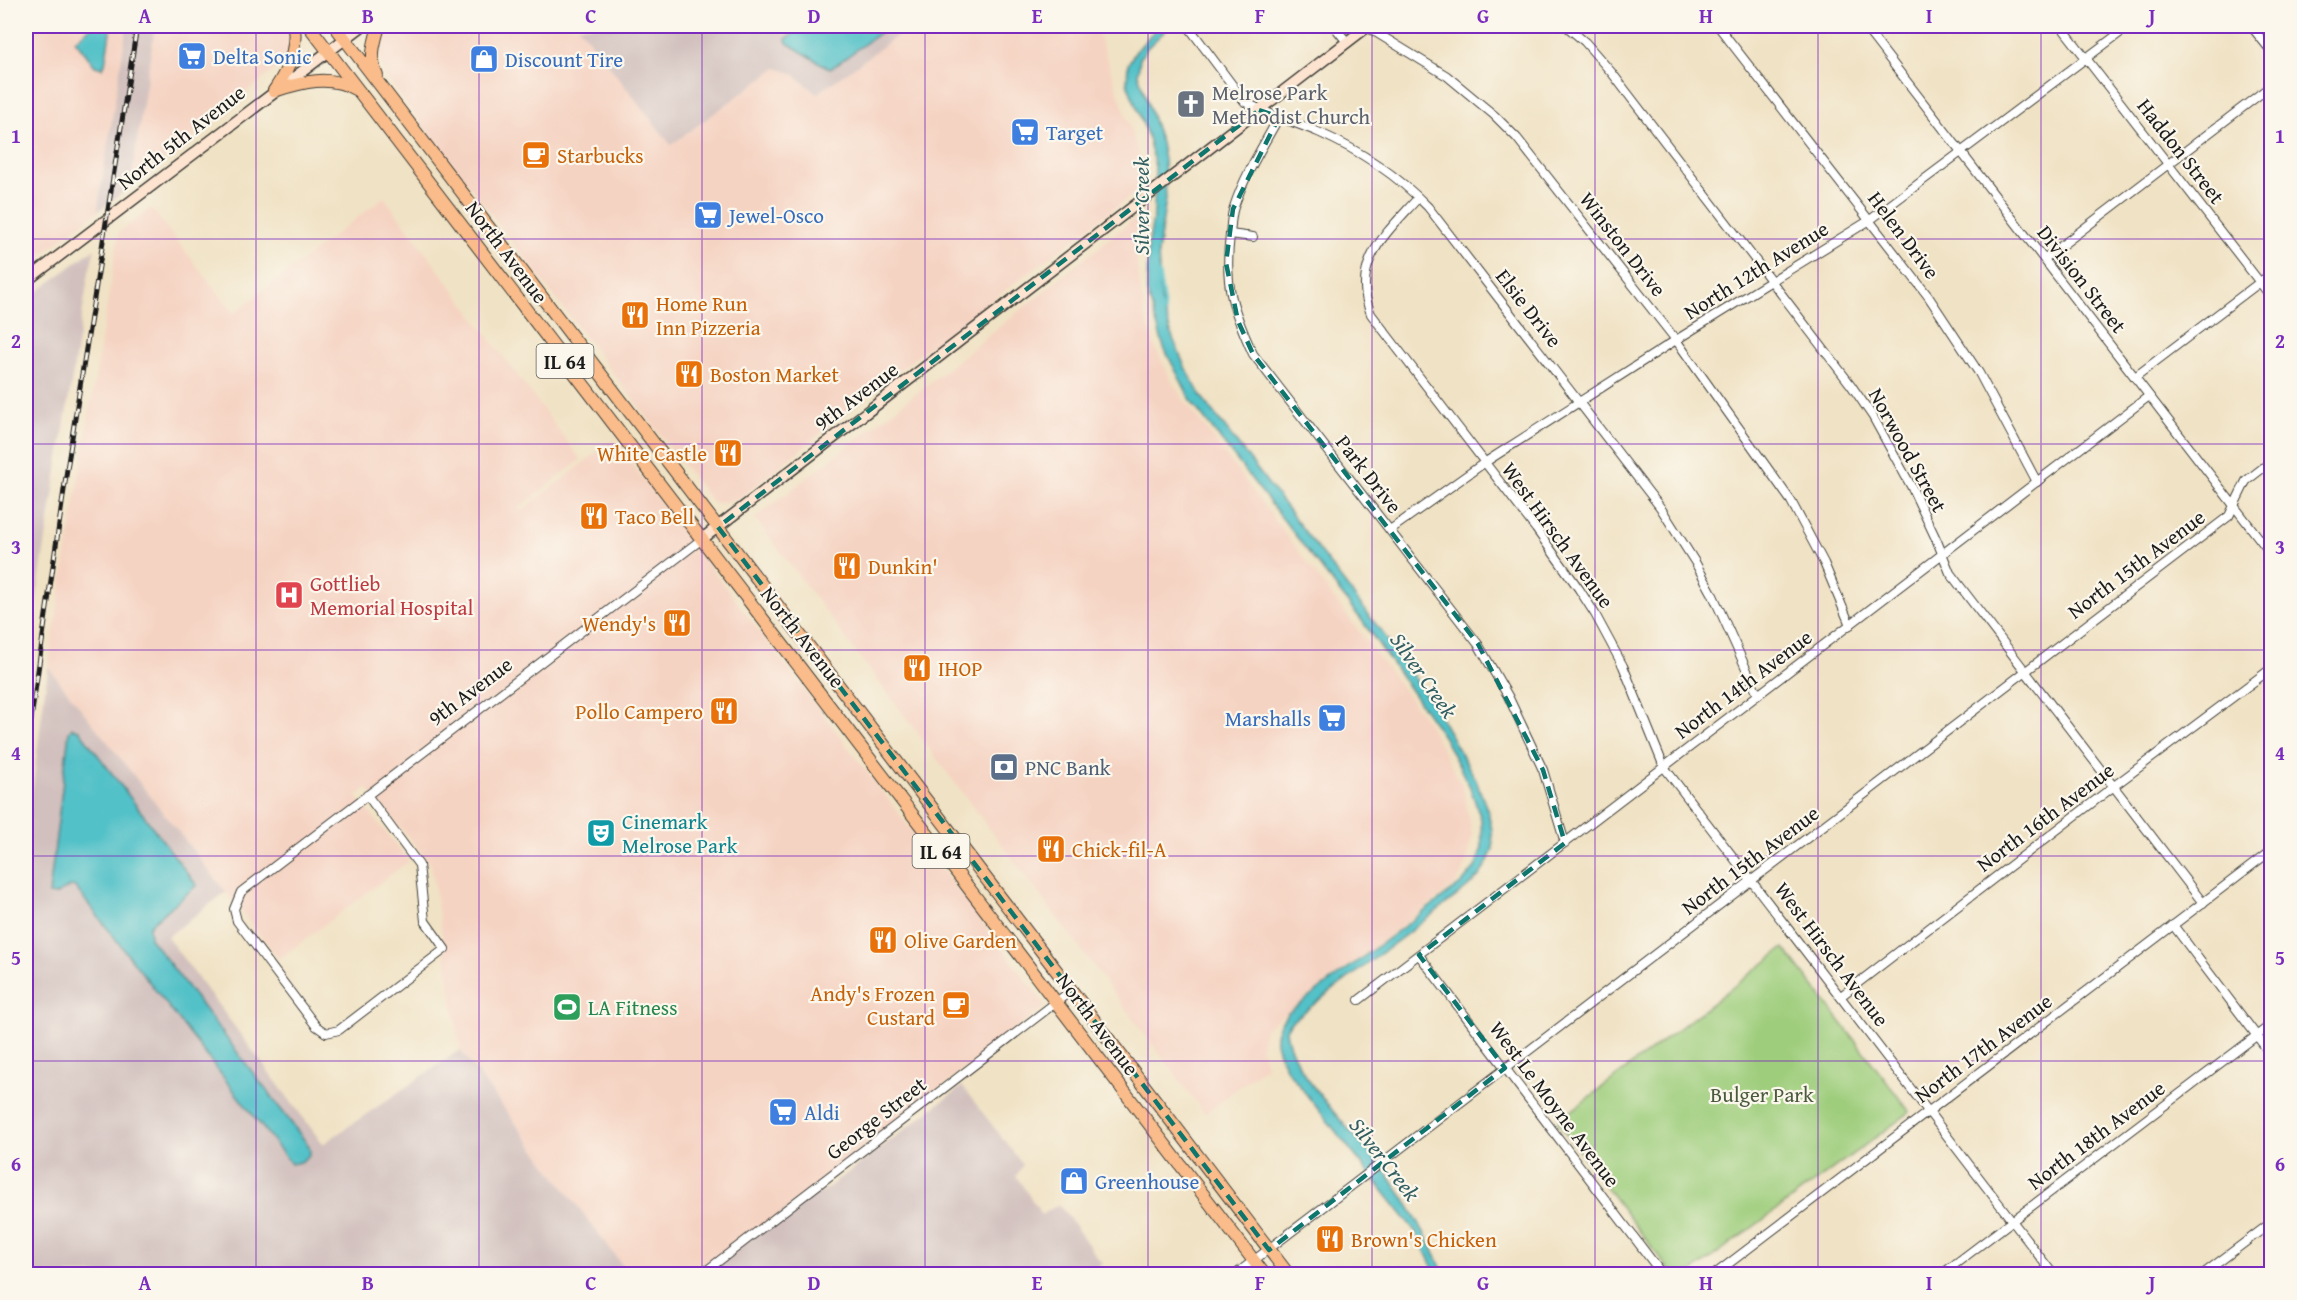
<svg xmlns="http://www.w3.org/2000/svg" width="2297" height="1300" viewBox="0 0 2297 1300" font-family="'Gentium Book Plus',serif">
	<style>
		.built { fill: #f5d3c2 }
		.industrial { fill: #d1c0bd }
		.green { fill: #9ecd7c; stroke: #5d744c; stroke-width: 1.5 }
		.water { fill: #53c1c8; stroke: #386e72; stroke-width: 1.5 }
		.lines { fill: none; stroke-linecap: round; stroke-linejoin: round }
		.stream { stroke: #53c1c8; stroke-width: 3 }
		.street-casing { stroke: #3c3a35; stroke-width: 10 }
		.secondary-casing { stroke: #3c3a35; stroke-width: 13 }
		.primary-casing { stroke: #3c3a35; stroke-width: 14 }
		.street { stroke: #fff; stroke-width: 8 }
		.secondary { stroke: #fde4d0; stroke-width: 10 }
		.primary { stroke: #f9bc8a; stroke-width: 12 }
		.rail-casing { stroke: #1c1c1c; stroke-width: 5 }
		.rail { stroke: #fbf7ec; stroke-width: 3; stroke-dasharray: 9; stroke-linecap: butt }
		.marked { fill: none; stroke: #0f766e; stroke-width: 4.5; stroke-dasharray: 12 8; stroke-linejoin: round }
		.grid { fill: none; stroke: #7b2cbf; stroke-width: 1.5; stroke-opacity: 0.55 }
		.labels { text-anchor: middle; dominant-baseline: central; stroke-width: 4.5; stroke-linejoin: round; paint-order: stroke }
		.shield { fill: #fbf7ec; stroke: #5f5e5a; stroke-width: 1.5 }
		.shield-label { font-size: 20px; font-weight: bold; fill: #1c1c1c }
		.shop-label { font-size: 21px; fill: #366cbe; stroke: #fbf7ec; text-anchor: start }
		.worship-label { font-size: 21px; fill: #5b616d; stroke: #fbf7ec; text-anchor: start }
		.street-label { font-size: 21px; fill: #1c1c1c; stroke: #fbf7ec }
		.food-label { font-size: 21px; fill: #c56008; stroke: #fbf7ec; text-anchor: start }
		.health-label { font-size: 21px; fill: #be3a42; stroke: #fbf7ec; text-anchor: start }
		.service-label { font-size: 21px; fill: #4e5e75; stroke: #fbf7ec; text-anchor: start }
		.culture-label { font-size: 21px; fill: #0d838f; stroke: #fbf7ec; text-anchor: start }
		.leisure-label { font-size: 21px; fill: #27864d; stroke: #fbf7ec; text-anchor: start }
		.park-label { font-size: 21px; fill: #4a5a3e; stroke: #fbf7ec }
		.water-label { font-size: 22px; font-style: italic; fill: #325e61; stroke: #fbf7ec }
		.neatline { fill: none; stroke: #7b2cbf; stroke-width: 2 }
		.grid-label { font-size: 20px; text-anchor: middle; font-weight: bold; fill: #7b2cbf }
	</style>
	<rect width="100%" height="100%" fill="#fbf7ec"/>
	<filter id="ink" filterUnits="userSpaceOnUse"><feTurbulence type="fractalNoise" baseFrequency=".0167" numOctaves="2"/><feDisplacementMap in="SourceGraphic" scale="12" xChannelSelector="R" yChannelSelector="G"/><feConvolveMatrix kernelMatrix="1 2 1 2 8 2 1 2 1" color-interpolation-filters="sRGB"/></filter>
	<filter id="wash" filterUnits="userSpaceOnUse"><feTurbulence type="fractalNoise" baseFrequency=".008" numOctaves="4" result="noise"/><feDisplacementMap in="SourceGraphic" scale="24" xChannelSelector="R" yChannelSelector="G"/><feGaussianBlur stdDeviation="1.35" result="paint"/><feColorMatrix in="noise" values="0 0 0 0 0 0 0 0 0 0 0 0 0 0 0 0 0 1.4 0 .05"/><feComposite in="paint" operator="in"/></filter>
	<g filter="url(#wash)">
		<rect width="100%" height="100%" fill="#f0e2c4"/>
		<g class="built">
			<path d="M26,26H127L97,212L26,266Z"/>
			<path d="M155,26H289L290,46L285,59L273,71L130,187Z"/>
			<path d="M393,26H578L671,145L776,68L792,73L817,94L911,26H1094L1097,30L1149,183L921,353L739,499L721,503L712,502L384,75L380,55L381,35Z"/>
			<path d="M384,197L581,460L519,508L521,511L613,440L1046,1006L703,1274H629L460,1050L431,864L367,788L356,796L409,861L279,959L48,667L119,232L151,208L234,313Z"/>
			<path d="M1139,215L1137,267L1144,313L1156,349L1170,378L1184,400L1426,720L1463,787L1472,836L1463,873L1454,886L1265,1029L1261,1049L1266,1066L1205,1114L755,518L932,381Z"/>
		</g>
		<g class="industrial">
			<path d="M127,26H155L130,187L97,212Z"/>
			<path d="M578,26H911L817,94L792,73L776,68L671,145Z"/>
			<path d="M95,248L89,272L26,663V301Z"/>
			<path d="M48,667L226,892L167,937L323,1144L460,1050L629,1274H26V839Z"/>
			<path d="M962,1086L1023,1165L1016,1176L1042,1215L1059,1204L1102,1264L1088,1274H703L815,1187L821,1193Z"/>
		</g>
		<path class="green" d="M1784,948L1910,1112L1689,1274H1672L1557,1122Z"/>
		<g class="water">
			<path d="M92,26H111L105,64L102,68L95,66L75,40Z"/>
			<path d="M804,26H889L830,69L787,43L786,39Z"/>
			<path d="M1159,26H1170L1147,48L1140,58L1138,74L1161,143L1164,160L1166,199L1158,253L1161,300L1172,336L1185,367L1201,396L1397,652L1436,710L1475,778L1488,812L1492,830L1493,849L1488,861L1480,875L1467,888L1291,1022L1286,1029C1288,1073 1363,1141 1390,1178C1412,1208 1430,1241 1444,1274H1436L1415,1231L1287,1070C1275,1045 1269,1036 1288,1013L1462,883L1476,866L1482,847L1481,819L1470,787L1443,736L1363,622L1193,404L1164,348L1147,292L1148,247L1154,212L1155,167L1148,137L1127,83L1128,64L1136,51Z"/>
			<path d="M72,728L79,730L195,883L196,886L153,922L149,927L150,938L309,1146L310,1154L301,1162L291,1164L75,887L71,886L55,895L49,894L69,732Z"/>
		</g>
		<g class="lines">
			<path class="stream" d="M1159,274L1165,312"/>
		</g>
	</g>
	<g filter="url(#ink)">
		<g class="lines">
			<g class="street-casing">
				<g id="street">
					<path d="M1188,26L1245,102C1269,115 1294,122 1318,132C1359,150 1397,175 1428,207L1660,507L1695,562L1712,593L1758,695"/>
					<path d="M1334,26L1347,42"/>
					<path d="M1566,26L1585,42L1612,73L1851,385L1873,417L1911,486L1937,541L1950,573L2203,903"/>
					<path d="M1718,26L1928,296L1979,373L2037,482"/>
					<path d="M1864,26L2272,555"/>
					<path d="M2061,26L2272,298"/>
					<path d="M2251,26L2272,52"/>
					<path d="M1367,27L1447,76L1494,115L1517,138L1676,340L1791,501L1824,563L1850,625"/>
					<path d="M1872,36L1885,26"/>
					<path d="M1279,117C1263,146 1244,176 1234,207C1231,216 1231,226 1230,235C1224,285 1232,308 1253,354L1478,644L1508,696L1543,770L1565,843"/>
					<path d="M1418,198C1387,233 1350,262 1371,314L1536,529L1579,589L1595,614L1623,666L1664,767L2053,1274"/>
					<path d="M1230,234L1253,237"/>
					<path d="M2044,259L2272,85"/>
					<path d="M2135,377L2272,273"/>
					<path d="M1390,530L1484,463L1676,340L1870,220L2129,26"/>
					<path d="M367,795L419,865L425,921L445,949L339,1030L326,1033L316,1026L237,921L234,909L241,892C395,774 549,657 702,539"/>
					<path d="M2173,925L2272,1056"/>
					<path d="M1419,955L1662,1274"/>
					<path d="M1841,996L2114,786L2272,668"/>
					<path d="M1359,1000L2149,396"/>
					<path d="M702,1274L1072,990"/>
					<path d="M1236,1274L2229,516L2246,481L2272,461"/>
					<path d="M1715,1274L2272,850"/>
					<path d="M1942,1274L2272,1024"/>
					<path d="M2203,1274L2272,1222"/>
				</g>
			</g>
			<g class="secondary-casing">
				<g id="secondary">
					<path d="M26,281L362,26"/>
					<path d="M702,539L1368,26"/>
				</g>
			</g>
			<g class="primary-casing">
				<g id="primary">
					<path d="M309,26L1264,1274"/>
					<path d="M335,26L1288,1274"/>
					<path d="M377,76C369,60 374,43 379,26"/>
					<path d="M274,91C302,82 330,74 357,90"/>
					<path d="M274,91C288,70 297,51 294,26"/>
				</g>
			</g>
			<use href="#street" class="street"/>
			<use href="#secondary" class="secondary"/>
			<use href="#primary" class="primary"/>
			<g class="rail-casing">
				<path id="rail" d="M26,754L67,469L137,26"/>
			</g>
			<use href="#rail" class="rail"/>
		</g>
	</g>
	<path class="marked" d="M1259,110L1279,117L1233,209L1226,263L1238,321L1253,354L1478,644L1543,770L1565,843L1419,955L1505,1068L1269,1250L718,527Z"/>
	<path class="grid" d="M256,26V1274M479,26V1274M702,26V1274M925,26V1274M1148,26V1274M1372,26V1274M1595,26V1274M1818,26V1274M2041,26V1274M26,239H2272M26,444H2272M26,650H2272M26,856H2272M26,1061H2272"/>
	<defs>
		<g id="supermarket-square" transform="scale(1.5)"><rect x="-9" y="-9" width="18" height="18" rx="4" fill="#3f7fe0" stroke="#fbf7ec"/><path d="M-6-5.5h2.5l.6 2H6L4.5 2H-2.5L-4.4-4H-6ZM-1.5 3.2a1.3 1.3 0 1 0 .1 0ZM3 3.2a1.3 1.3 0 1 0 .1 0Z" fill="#fff"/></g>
		<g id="shop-square" transform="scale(1.5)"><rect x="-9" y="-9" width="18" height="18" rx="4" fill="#3f7fe0" stroke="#fbf7ec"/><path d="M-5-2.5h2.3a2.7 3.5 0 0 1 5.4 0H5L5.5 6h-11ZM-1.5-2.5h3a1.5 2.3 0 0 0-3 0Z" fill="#fff"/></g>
		<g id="church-square" transform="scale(1.5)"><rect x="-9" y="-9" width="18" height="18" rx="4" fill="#6b7280" stroke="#fbf7ec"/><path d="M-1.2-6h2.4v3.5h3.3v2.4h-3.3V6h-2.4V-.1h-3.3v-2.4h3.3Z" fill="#fff"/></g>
		<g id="cafe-square" transform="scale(1.5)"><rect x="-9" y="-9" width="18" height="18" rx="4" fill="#e8710a" stroke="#fbf7ec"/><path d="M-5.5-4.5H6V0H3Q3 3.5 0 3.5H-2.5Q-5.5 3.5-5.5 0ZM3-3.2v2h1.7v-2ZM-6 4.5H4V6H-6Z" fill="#fff"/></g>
		<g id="restaurant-square" transform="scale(1.5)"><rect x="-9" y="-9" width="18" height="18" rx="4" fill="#e8710a" stroke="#fbf7ec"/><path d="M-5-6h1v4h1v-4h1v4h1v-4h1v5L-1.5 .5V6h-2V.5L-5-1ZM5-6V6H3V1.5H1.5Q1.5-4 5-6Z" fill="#fff"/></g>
		<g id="hospital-square" transform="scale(1.5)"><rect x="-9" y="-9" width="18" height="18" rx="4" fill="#e0444e" stroke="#fbf7ec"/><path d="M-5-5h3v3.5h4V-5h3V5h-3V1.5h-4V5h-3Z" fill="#fff"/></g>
		<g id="bank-square" transform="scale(1.5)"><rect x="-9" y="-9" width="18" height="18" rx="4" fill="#5c6f8a" stroke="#fbf7ec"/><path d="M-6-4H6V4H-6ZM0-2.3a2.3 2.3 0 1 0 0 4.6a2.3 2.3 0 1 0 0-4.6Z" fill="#fff"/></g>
		<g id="theatre-square" transform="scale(1.5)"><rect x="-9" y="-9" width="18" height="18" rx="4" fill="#0f9aa8" stroke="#fbf7ec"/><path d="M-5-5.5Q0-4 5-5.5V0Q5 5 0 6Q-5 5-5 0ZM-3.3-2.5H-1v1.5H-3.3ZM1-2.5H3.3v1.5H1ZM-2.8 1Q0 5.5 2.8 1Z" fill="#fff"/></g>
		<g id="stadium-square" transform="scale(1.5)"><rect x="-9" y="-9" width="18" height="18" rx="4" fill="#2e9e5b" stroke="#fbf7ec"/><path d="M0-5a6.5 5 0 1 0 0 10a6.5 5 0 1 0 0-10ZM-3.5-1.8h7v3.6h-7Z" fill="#fff"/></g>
	</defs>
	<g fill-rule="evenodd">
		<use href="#supermarket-square" x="192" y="56"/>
		<use href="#shop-square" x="484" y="59"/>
		<use href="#church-square" x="1191" y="104"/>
		<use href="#supermarket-square" x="1025" y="132"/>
		<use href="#cafe-square" x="536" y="155"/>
		<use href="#supermarket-square" x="708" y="215"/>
		<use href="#restaurant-square" x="635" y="315"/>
		<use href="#restaurant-square" x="689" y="374"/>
		<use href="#restaurant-square" x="728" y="453"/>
		<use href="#restaurant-square" x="594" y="516"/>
		<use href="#restaurant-square" x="847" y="566"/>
		<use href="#hospital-square" x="289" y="595"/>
		<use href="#restaurant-square" x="677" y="623"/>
		<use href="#restaurant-square" x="917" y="668"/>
		<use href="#restaurant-square" x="724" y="711"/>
		<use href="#supermarket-square" x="1332" y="718"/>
		<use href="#bank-square" x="1004" y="767"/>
		<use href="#theatre-square" x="601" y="833"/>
		<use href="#restaurant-square" x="1051" y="849"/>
		<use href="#restaurant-square" x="883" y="940"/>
		<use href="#cafe-square" x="956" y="1005"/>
		<use href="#stadium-square" x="567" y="1007"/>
		<use href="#supermarket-square" x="783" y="1112"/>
		<use href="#shop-square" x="1074" y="1181"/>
		<use href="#restaurant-square" x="1330" y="1239"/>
	</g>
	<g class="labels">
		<g class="shield">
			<rect x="536.5" y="344" width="57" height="34" rx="4.5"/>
			<rect x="912.5" y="834" width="57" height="34" rx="4.5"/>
		</g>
		<g class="shield-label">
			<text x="565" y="361">IL 64</text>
			<text x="941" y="851">IL 64</text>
		</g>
		<g class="shop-label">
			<text x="213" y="56">Delta Sonic</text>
			<text x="505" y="59">Discount Tire</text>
			<text x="1046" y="132">Target</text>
			<text x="729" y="215">Jewel-Osco</text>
			<text x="1311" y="718" text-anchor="end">Marshalls</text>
			<text x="804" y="1112">Aldi</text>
			<text x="1095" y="1181">Greenhouse</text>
		</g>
		<g class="worship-label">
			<text x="1212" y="92">Melrose Park<tspan x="1212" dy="24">Methodist Church</tspan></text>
		</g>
		<g class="street-label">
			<text transform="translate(181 137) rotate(-38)">North 5th Avenue</text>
			<text transform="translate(2181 151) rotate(52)">Haddon Street</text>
			<text transform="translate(1904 235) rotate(53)">Helen Drive</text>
			<text transform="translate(1623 244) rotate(52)">Winston Drive</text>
			<text transform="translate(507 252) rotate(53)">North Avenue</text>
			<text transform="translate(1756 270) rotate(-32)">North 12th Avenue</text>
			<text transform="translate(2082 279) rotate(52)">Division Street</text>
			<text transform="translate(1529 308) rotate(52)">Elsie Drive</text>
			<text transform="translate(856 396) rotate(-37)">9th Avenue</text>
			<text transform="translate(1908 450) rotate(61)">Norwood Street</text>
			<text transform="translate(1369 474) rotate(52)">Park Drive</text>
			<text transform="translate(1558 535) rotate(54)">West Hirsch Avenue</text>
			<text transform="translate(2136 564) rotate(-37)">North 15th Avenue</text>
			<text transform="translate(803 637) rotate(52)">North Avenue</text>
			<text transform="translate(1743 684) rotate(-37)">North 14th Avenue</text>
			<text transform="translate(470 691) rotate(-37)">9th Avenue</text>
			<text transform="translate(2045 817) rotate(-37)">North 16th Avenue</text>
			<text transform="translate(1750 860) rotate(-37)">North 15th Avenue</text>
			<text transform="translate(1832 954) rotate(53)">West Hirsch Avenue</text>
			<text transform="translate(1098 1024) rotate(53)">North Avenue</text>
			<text transform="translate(1983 1048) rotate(-37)">North 17th Avenue</text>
			<text transform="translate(1555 1104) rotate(53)">West Le Moyne Avenue</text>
			<text transform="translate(876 1118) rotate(-38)">George Street</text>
			<text transform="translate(2096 1135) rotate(-37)">North 18th Avenue</text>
		</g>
		<g class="food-label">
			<text x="557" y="155">Starbucks</text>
			<text x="656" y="303">Home Run<tspan x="656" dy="24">Inn Pizzeria</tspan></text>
			<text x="710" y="374">Boston Market</text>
			<text x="707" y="453" text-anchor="end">White Castle</text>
			<text x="615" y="516">Taco Bell</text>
			<text x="868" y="566">Dunkin'</text>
			<text x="656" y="623" text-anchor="end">Wendy's</text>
			<text x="938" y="668">IHOP</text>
			<text x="703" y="711" text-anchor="end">Pollo Campero</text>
			<text x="1072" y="849">Chick-fil-A</text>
			<text x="904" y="940">Olive Garden</text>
			<text x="935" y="993" text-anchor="end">Andy's Frozen<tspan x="935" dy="24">Custard</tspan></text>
			<text x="1351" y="1239">Brown's Chicken</text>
		</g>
		<g class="health-label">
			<text x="310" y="583">Gottlieb<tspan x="310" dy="24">Memorial Hospital</tspan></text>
		</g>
		<g class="service-label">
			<text x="1025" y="767">PNC Bank</text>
		</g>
		<g class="culture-label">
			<text x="622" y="821">Cinemark<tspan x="622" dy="24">Melrose Park</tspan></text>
		</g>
		<g class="leisure-label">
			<text x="588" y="1007">LA Fitness</text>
		</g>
		<g class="park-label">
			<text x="1762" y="1094">Bulger Park</text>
		</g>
		<g class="water-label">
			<text transform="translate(1141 206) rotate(-90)">Silver Creek</text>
			<text transform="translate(1424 675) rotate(55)">Silver Creek</text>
			<text transform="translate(1385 1159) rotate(52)">Silver Creek</text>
		</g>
	</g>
	<rect width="2297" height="1300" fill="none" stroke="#fbf7ec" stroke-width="66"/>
	<rect x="33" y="33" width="2231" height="1234" class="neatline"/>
	<g class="grid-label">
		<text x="145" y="23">A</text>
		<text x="368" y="23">B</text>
		<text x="591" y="23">C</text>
		<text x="814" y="23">D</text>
		<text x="1037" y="23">E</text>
		<text x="1260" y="23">F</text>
		<text x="1483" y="23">G</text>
		<text x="1706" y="23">H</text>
		<text x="1929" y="23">I</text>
		<text x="2152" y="23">J</text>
		<text x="16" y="143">1</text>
		<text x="2280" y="143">1</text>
		<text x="16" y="348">2</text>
		<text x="2280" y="348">2</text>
		<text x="16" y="554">3</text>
		<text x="2280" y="554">3</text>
		<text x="16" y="760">4</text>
		<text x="2280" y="760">4</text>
		<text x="16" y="965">5</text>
		<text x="2280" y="965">5</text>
		<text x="16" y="1171">6</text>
		<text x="2280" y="1171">6</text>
		<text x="145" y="1290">A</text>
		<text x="368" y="1290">B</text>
		<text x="591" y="1290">C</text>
		<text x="814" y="1290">D</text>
		<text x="1037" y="1290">E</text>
		<text x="1260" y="1290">F</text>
		<text x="1483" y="1290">G</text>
		<text x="1706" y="1290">H</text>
		<text x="1929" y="1290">I</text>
		<text x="2152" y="1290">J</text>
	</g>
</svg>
